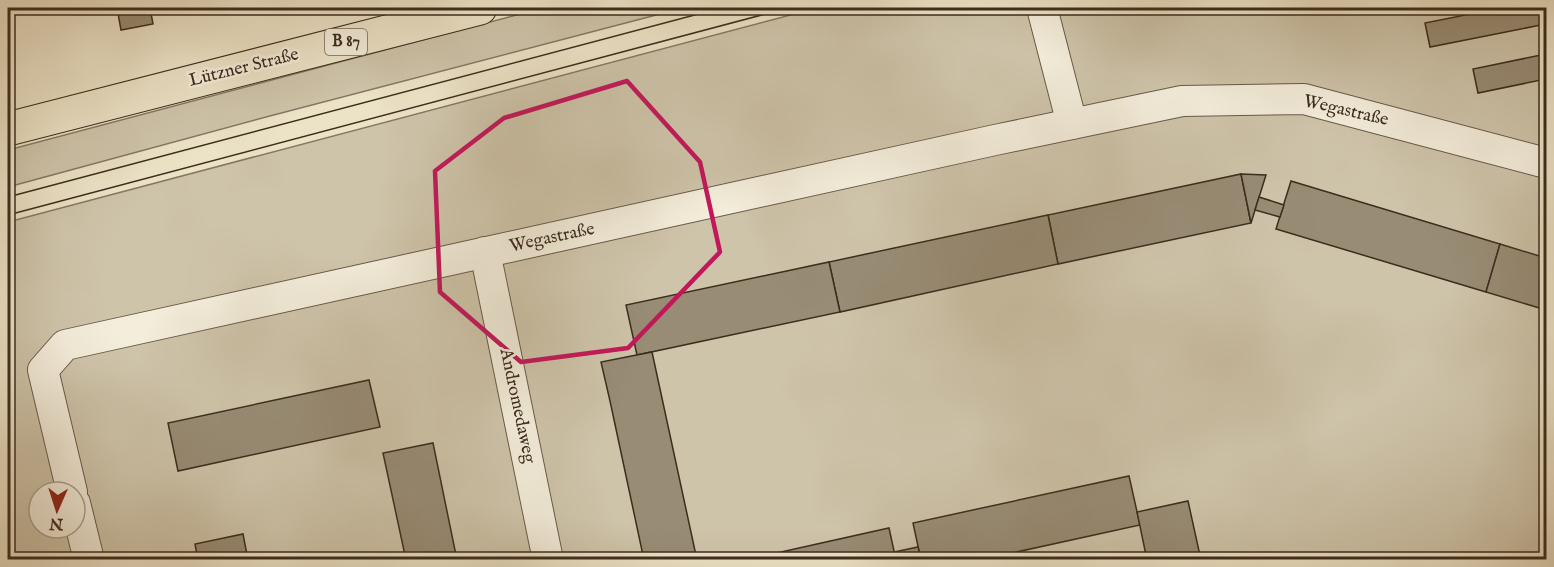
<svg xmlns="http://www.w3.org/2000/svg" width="1554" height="567" viewBox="0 0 1554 567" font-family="'IM FELL English',serif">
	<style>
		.green { fill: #cec4aa; stroke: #857864; stroke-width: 1.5; fill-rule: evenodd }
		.building { fill: #988c75; stroke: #3c2d1d; stroke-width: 1.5 }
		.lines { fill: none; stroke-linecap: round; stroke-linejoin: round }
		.minor-casing { stroke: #685a48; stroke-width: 32 }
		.primary-casing { stroke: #3c2d1d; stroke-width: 35 }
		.minor { stroke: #f3eddb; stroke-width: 30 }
		.primary { stroke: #ece3c7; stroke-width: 33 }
		.tram { stroke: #3c2d1d; stroke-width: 1.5 }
		.marked { fill: none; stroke: #c2185b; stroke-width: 4.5; stroke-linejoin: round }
		.labels { text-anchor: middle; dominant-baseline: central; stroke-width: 5; stroke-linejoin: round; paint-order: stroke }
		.shield { fill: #f3eddb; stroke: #736756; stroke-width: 1.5 }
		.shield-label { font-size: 16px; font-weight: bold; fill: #3c2d1d }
		.street-label { font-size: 18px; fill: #3c2d1d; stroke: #f3eddb }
	</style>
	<rect width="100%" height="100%" fill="#ece3c7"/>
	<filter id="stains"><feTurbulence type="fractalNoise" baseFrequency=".00333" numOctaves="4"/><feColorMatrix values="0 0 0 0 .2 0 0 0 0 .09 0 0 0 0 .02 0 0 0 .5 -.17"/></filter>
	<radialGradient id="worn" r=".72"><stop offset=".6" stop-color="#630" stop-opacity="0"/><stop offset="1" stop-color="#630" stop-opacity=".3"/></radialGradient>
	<g class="green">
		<path d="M543,8H683L266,117L8,187V150Z"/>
		<path d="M817,8H1546V559L8,560V222ZM39,492H75V528H39Z"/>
	</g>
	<g class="building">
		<path d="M117,8H150L153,24L121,30Z"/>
		<path d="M1500,8H1546V24L1430,47L1425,23Z"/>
		<path d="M1546,54V79L1478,93L1473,69Z"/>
		<path d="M1241,174L1251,223L1058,264L1048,215Z"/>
		<path d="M1241,174L1266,175L1251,223Z"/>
		<path d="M1291,181L1500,244L1486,292L1276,229Z"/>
		<path d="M1259,197L1284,205L1280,217L1255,210Z"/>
		<path d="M1048,215L1058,264L840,312L829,262Z"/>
		<path d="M1500,244L1546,258V310L1486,292Z"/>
		<path d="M829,262L840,312L637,355L626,305Z"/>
		<path d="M652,352L697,560H644L610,401L601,362Z"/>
		<path d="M369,380L380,427L178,471L168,423Z"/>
		<path d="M433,443L457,560H406L383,453Z"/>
		<path d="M1129,476L1140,525L980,560H921L913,523Z"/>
		<path d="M1188,501L1201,560H1147L1137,512Z"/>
		<path d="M889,528L896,560H745Z"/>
		<path d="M243,534L248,560H198L195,544Z"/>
		<path d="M918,547L921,560H896L894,552Z"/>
	</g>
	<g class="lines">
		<g class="minor-casing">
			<g id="minor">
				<path d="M1042,8L1072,124"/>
				<path d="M485,252L548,560"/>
				<path d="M72,492L43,370L65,345L995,140L1182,101L1304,99L1546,163"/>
				<path d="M75,503L89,560"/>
			</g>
		</g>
		<g class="primary-casing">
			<path id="primary" d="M8,129L480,8"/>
		</g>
		<use href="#minor" class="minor"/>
		<use href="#primary" class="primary"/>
		<g class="tram">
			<path d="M8,197L721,8"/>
			<path d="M8,215L788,8"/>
		</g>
	</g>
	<path class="marked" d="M627,81L700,162L720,252L628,348L521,362L440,292L435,171L504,118Z"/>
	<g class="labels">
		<rect class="shield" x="325" y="29" width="42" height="26" rx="4.5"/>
		<g class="shield-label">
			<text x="346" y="42">B 87</text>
		</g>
		<g class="street-label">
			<text transform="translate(244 68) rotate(-14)">Lützner Straße</text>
			<text transform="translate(1346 111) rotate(13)">Wegastraße</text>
			<text transform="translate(552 238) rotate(-12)">Wegastraße</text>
			<text transform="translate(517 406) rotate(78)">Andromedaweg</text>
		</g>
	</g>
	<rect width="1554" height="567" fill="none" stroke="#ece3c7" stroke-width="30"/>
	<rect x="9" y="9" width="1536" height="549" fill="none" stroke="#3c2d1d" stroke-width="3"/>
	<rect x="15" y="15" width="1524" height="537" fill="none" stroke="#3c2d1d" stroke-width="1.5"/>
	<g transform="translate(57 510) rotate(183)"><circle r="28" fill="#f3eddb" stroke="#aaa08f" stroke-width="1.5"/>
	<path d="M0-4.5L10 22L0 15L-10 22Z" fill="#8f2418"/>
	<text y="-9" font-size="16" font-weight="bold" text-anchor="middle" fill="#3c2d1d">N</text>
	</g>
	<rect width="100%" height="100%" filter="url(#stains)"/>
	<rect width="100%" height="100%" fill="url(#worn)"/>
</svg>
